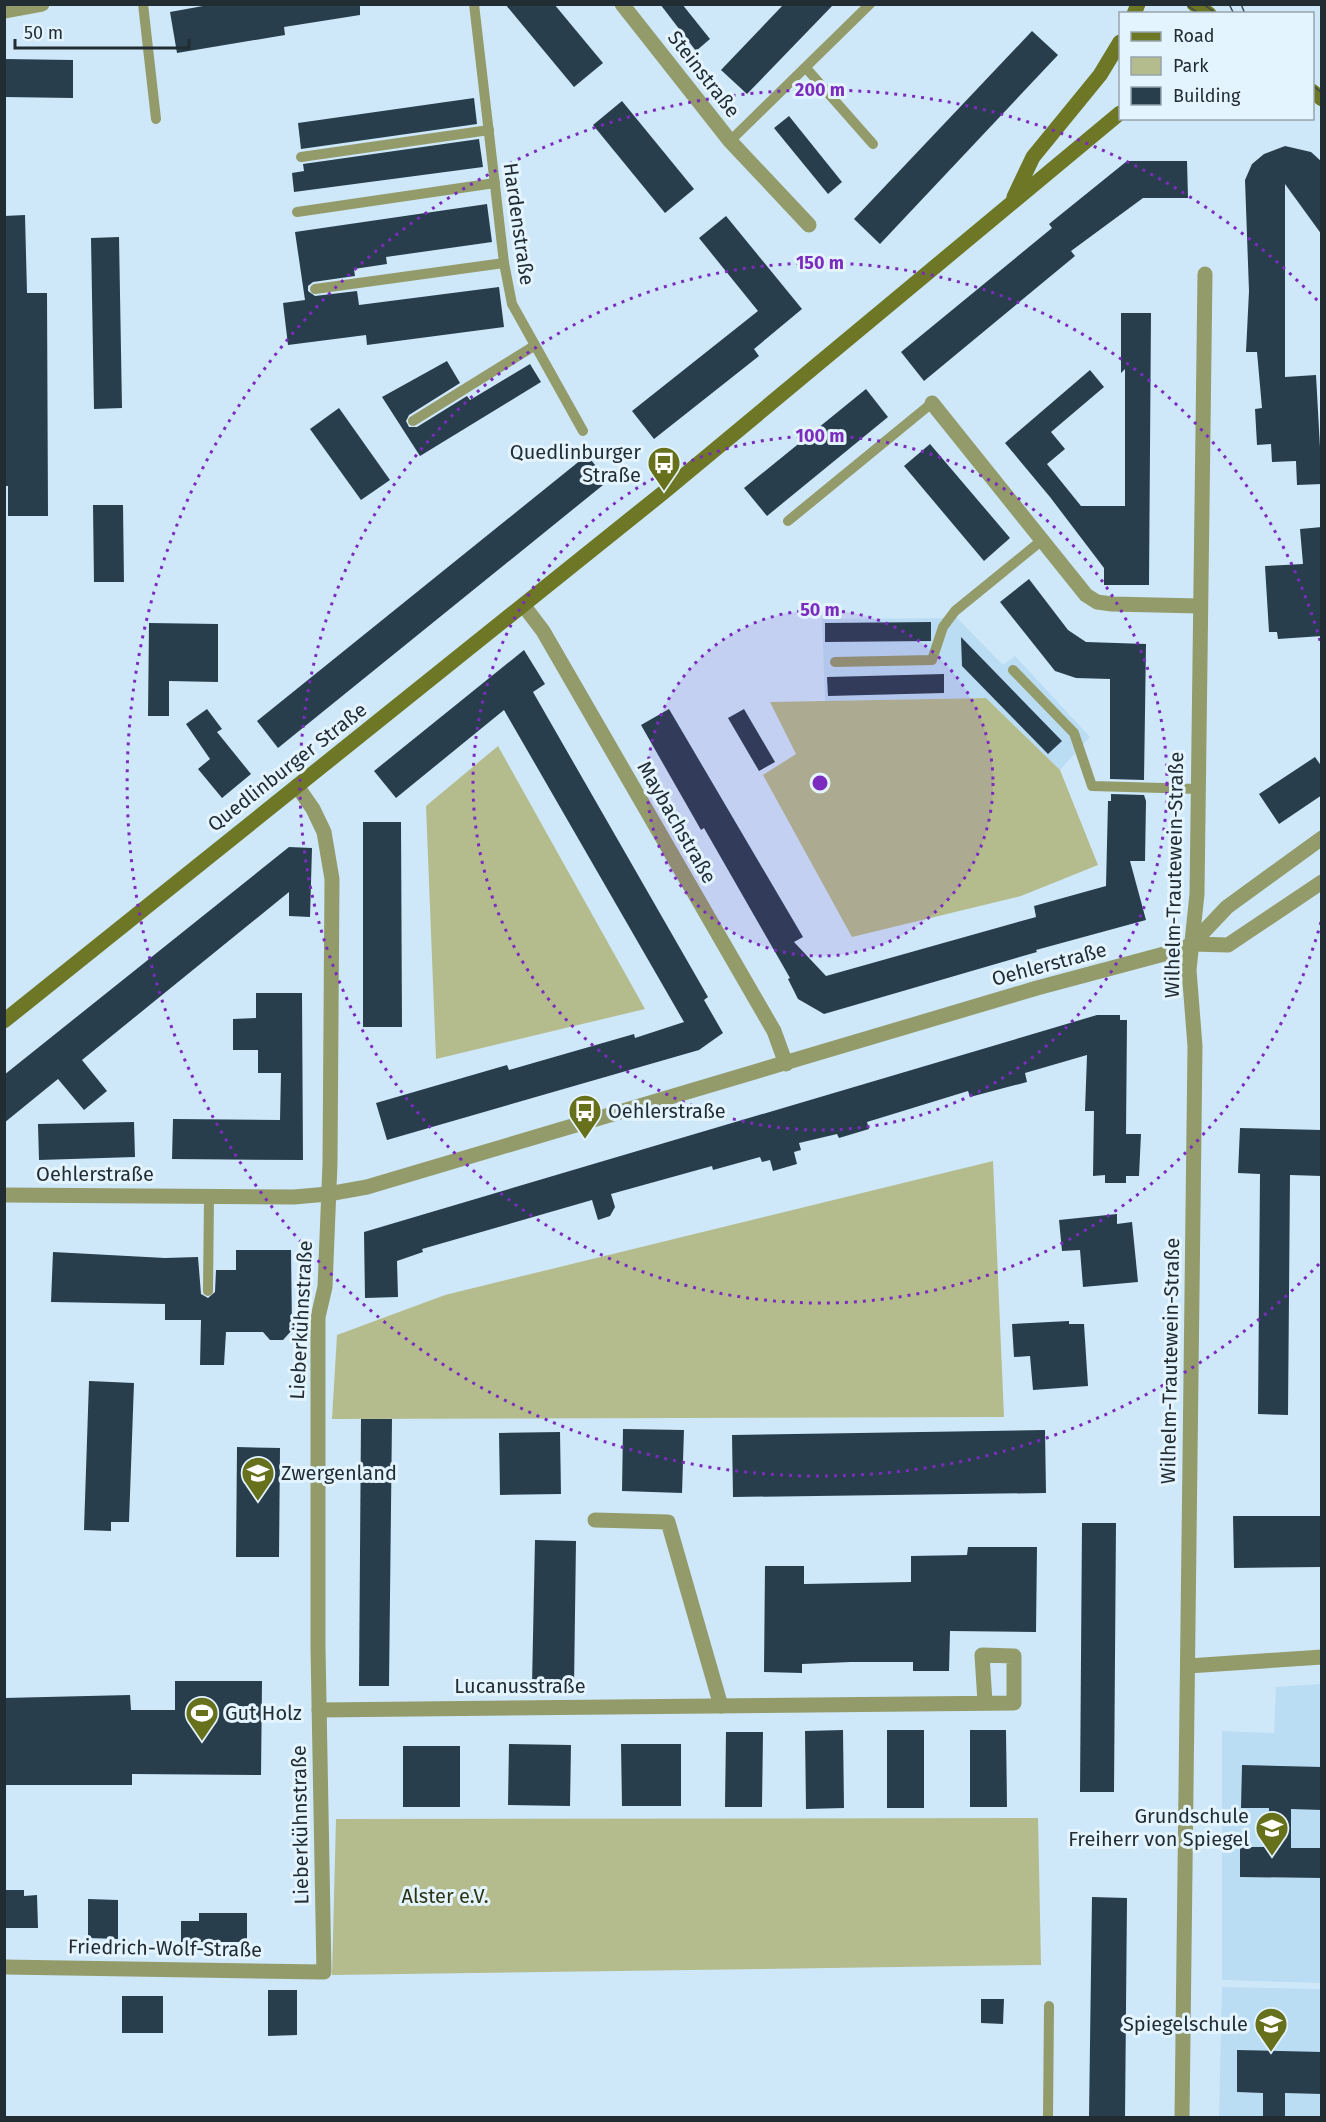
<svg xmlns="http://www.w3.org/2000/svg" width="1326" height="2122" viewBox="0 0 1326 2122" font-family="'Fira Sans',sans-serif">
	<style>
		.built { fill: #bbddf3 }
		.green { fill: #b4bc8d }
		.building { fill: #293e4d }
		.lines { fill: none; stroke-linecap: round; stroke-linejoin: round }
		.lane { stroke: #939b6a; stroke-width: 10 }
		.street { stroke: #939b6a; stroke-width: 15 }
		.secondary { stroke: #6d7725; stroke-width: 15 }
		.tram { stroke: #3c4851; stroke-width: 1.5 }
		.ring { fill: none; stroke: #7b2cbf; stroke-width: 3; stroke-dasharray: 3 6 }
		.labels { text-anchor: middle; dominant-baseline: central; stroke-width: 6; stroke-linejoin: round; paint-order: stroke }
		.street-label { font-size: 20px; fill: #222c33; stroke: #e4f4ff }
		.poi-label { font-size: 20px; fill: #222c33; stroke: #e4f4ff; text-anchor: end }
		.park-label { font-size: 20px; fill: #2d3212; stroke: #e4f4ff }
		.centre { fill: #7b2cbf; stroke: #e4f4ff; stroke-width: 3 }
		.ring-label { font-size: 18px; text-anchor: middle; font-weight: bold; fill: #7b2cbf; stroke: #e4f4ff; stroke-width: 6; stroke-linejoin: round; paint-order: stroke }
	</style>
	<rect width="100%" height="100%" fill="#cee8fa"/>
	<g class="built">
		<path d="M957,618L1003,665L1015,656L1090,737L1060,770L986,698L825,701L822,619Z"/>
		<path d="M1321,1684V1983L1222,1980V1731L1274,1733L1276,1687Z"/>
		<path d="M1222,1987L1321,1989V2117L1219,2118Z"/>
	</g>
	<g class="green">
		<path d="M986,698L1060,770L1098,865L1021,896L852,937L763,775L796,754L770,702Z"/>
		<path d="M498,746L645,1009L436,1059L426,806Z"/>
		<path d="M993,1161L1004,1417L332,1419L337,1335L445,1295Z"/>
		<path d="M1038,1818L1041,1965L332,1975L336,1819Z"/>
	</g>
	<g class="building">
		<path d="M214,4H360V15L284,27L285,35L177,53L170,12Z"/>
		<path d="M505,4H554L603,63L574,87Z"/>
		<path d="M660,4H682L710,39L696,51Z"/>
		<path d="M784,4H834L747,94L721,70Z"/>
		<path d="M1032,31L1058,55L880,244L854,219Z"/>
		<path d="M4,59L73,60V98L4,97Z"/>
		<path d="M474,98L477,124L301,149L298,123Z"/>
		<path d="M622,101L694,189L665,213L593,125Z"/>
		<path d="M789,116L842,182L828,194L774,128Z"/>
		<path d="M479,139L483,167L294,192L292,173L304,171L303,164Z"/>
		<path d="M1285,146L1311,152L1322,162V235L1285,184V377L1316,375L1322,484L1297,485L1296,461L1272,462L1271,444L1257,445L1255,409L1262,408L1257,352H1246L1249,291L1245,180L1252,164L1264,154Z"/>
		<path d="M1127,161H1187L1188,198H1143L1071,251L1075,256L924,381L901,352L1052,228L1049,224Z"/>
		<path d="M487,204L492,242L386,257L387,264L354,269L355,276L313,282L308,286V291L315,296L357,291L359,305L499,287L504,327L367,345L366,335L288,345L283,303L305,300L295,232Z"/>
		<path d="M25,215L27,293H47L48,516H8V486H4V216Z"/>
		<path d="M726,216L802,309L754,349L759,356L654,439L632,411L758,311L699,238Z"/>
		<path d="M119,237L122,408L94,409L91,238Z"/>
		<path d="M1121,313H1151L1149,585H1104V568L1050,497L1005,443L1090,370L1104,387L1051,432L1065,449L1047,464L1081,506H1125V369L1121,373Z"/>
		<path d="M447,361L460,383L409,415L406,421L409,427H417L467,396L470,400L530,364L541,382L420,456L382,397Z"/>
		<path d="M866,389L888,417L767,516L744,488Z"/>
		<path d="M339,408L390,480L361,500L310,429Z"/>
		<path d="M930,444L1010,538L984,561L904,466Z"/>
		<path d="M587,455L608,481L278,748L257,721Z"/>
		<path d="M93,505H123L124,582H94Z"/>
		<path d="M1322,527V636L1278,639L1277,632H1269L1265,566L1303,564L1300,529Z"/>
		<path d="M1029,579L1068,630L1086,642L1146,644L1144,780L1110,779V679L1076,678L1055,671L1000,602Z"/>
		<path d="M931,622V641L825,642V623Z"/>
		<path d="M149,623L218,624V682L169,681V716H148Z"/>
		<path d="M961,637L1062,741L1048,754L962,666Z"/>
		<path d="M524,650L545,684L533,692L708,997L704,1000L723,1033L699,1050L387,1140L376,1103L507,1065L509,1070L634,1034L635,1038L684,1022L504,710L396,798L374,771Z"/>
		<path d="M944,674V693L828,696L827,677Z"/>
		<path d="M207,709L222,729L217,732L251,774L222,798L198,769L210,759L186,724Z"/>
		<path d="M669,709L803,937L794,942L826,976L1036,917L1034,906L1106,886L1108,801H1111V794L1144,795L1146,801L1145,861H1130L1146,920L1036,950L1037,952L824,1014L798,999L788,979L790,978L704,828L701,830L641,725Z"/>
		<path d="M744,709L775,762L759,771L728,718Z"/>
		<path d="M1315,757L1322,767V795L1279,824L1259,794Z"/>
		<path d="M363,822H401L402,1027H363Z"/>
		<path d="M289,847L312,848L310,917L289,916V892L82,1060L107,1091L84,1110L58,1079L4,1123V1075Z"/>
		<path d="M256,993H302L303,1160L172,1159L173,1119L280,1120L281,1073H258V1050H233V1019L256,1018Z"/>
		<path d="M1097,1015H1120V1020H1127L1126,1134H1141L1139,1176H1126V1183H1105V1175L1093,1176L1094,1111H1085L1087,1055L1025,1073L1027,1082L970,1097L968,1091L867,1122L869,1129L839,1138L837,1134L799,1143L801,1150L794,1152L797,1164L773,1171L770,1160L762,1162L760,1157L713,1170L712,1166L611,1194L615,1207L610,1216L598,1220L592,1200L422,1249L423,1252L397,1261L398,1297L365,1298L364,1232Z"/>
		<path d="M134,1122L135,1157L39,1160L38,1124Z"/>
		<path d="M1240,1128L1322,1130V1176L1290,1175L1288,1415L1258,1414L1260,1174L1238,1173Z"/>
		<path d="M1117,1214V1224L1132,1222L1138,1282L1083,1287L1080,1250L1062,1251L1059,1220Z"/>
		<path d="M236,1250H291L292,1330L283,1340H270L263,1332H226L224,1365H200L201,1320H165V1304L51,1302L53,1252L165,1258L198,1257L201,1294L208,1298L215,1292L216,1270H236Z"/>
		<path d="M1069,1321V1324H1084L1088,1386L1033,1390L1030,1356L1014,1357L1012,1324Z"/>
		<path d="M89,1381L134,1383L129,1522H111V1531L84,1530Z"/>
		<path d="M361,1419H392L389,1686H359Z"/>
		<path d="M623,1429L684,1430L682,1493L622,1491Z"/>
		<path d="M1045,1430L1046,1493L733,1497L732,1435Z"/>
		<path d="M560,1432L561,1494L500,1495L499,1433Z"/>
		<path d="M237,1447L280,1448L279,1557H236Z"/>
		<path d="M1233,1516H1322V1567L1234,1568Z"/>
		<path d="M1082,1523H1116L1114,1792H1080Z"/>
		<path d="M535,1540L576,1541L574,1686L532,1685Z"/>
		<path d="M968,1547H1037L1036,1632L950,1631L949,1671H913V1662H851L802,1664V1673L764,1672L765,1566H804V1584L911,1582V1556L967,1555Z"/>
		<path d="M175,1681H262L261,1775L132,1774V1785H4V1698L130,1695L131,1710H175Z"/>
		<path d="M843,1730L844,1808L806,1809L805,1731Z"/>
		<rect x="887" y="1730" width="37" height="78"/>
		<path d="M970,1730H1006L1007,1807H970Z"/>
		<path d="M726,1732H763L762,1807H725Z"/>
		<path d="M509,1744L571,1745L570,1806L508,1805Z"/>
		<path d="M621,1744H681V1806H622Z"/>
		<rect x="403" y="1746" width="57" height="61"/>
		<path d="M1242,1765L1322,1767V1810L1291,1809V1848H1322V1878L1240,1877V1847H1268L1269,1808H1241Z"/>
		<path d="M4,1890H24V1896L37,1895L38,1928H4Z"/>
		<path d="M1092,1897L1127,1898L1125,2118H1089Z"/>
		<path d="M88,1899L118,1900V1939L88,1938Z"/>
		<path d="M199,1913H247V1942H181V1921H199Z"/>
		<path d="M268,1990H297V2035L268,2036Z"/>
		<rect x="122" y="1996" width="41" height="37"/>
		<path d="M981,1999H1004L1003,2024L981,2023Z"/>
		<path d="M1237,2050L1322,2052V2094L1285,2093V2118H1263V2093L1237,2092Z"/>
	</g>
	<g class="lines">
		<g class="lane">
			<path d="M143,4L156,119"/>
			<path d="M474,4L504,263L512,304L583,431"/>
			<path d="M806,68L873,144"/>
			<path d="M730,141L870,4"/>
			<path d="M301,157L489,130"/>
			<path d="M297,212L495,183"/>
			<path d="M315,289L504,263"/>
			<path d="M413,421L534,346"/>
			<path d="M788,521L932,403"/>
			<path d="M835,662L932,660L943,627L955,611L1041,541"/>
			<path d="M1013,670L1074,733L1092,786L1198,789"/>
			<path d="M208,1291L209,1196"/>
			<path d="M1048,2118L1049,2006"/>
		</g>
		<g class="street">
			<path d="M622,4L730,141L809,225"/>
			<path d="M4,11L42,4"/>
			<path d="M932,403L1086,595L1097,602L1112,604L1199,606"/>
			<path d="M524,606L543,631L774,1031L786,1064"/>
			<path d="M1192,944L1228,945L1322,882"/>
			<path d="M4,1195L294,1197L328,1194L367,1187L1037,988L1179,950L1192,944L1227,907L1322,838"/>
			<path d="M595,1520L668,1522L721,1706"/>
			<path d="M1188,1666L1322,1657"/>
			<path d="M319,1710L1014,1703V1656L982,1655L985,1702"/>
			<path d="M4,1967L324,1972L318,1648V1317L325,1287L330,1163L332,879L324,832L313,809L297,786"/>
			<path d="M1182,2118L1195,1046L1189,970L1197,894L1205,274"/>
		</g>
		<g class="secondary">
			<path d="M1194,4L1209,14"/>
			<path d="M1134,14L1138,4"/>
			<path d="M1312,91L1322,99"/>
			<path d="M1014,197L1033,157L1100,75L1120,42"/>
			<path d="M4,1021L664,492L1120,113"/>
		</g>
		<g class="tram">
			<path d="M1185,4L1200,14"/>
			<path d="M1203,4L1217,14"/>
			<path d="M1229,4L1234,14"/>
			<path d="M1241,4L1245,14"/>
			<path d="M1312,85L1322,93"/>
		</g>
	</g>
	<circle cx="820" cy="783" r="173" fill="#7b2cbf" fill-opacity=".12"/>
	<g class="ring">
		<circle cx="820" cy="783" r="173"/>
		<circle cx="820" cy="783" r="347"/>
		<path d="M1321 922A520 520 0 1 1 1321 644"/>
		<path d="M1319 1264A693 693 0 1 1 1319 302"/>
	</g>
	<defs>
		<g id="bus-pin" transform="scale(1.725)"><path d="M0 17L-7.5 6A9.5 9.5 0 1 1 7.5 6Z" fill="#67711b" stroke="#e4f4ff"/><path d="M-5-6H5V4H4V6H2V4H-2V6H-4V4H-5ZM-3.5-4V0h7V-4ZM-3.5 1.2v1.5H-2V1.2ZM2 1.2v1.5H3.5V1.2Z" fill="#fff"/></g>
		<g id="school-pin" transform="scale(1.725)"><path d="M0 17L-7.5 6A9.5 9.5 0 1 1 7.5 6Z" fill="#67711b" stroke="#e4f4ff"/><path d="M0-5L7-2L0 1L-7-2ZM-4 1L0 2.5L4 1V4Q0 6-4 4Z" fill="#fff"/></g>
		<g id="stadium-pin" transform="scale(1.725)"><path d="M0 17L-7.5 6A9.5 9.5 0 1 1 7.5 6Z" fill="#67711b" stroke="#e4f4ff"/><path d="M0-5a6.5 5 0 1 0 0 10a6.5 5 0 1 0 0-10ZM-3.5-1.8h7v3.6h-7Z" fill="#fff"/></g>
	</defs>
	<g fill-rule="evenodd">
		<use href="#bus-pin" x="664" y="463"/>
		<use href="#bus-pin" x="585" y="1111"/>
		<use href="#school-pin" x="258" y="1473"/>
		<use href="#stadium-pin" x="202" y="1713"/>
		<use href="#school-pin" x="1272" y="1828"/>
		<use href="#school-pin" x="1271" y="2024"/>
	</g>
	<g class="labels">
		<g class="street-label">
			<text transform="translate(704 74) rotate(52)">Steinstraße</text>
			<text transform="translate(519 224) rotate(82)">Hardenstraße</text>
			<text transform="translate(287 767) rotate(-38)">Quedlinburger Straße</text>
			<text transform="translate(677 822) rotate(60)">Maybachstraße</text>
			<text transform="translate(1174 875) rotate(-89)">Wilhelm-Trautewein-Straße</text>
			<text transform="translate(1049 964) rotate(-15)">Oehlerstraße</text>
			<text x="95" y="1174">Oehlerstraße</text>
			<text transform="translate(301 1320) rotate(-87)">Lieberkühnstraße</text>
			<text transform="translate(1170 1361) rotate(-89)">Wilhelm-Trautewein-Straße</text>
			<text x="520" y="1686">Lucanusstraße</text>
			<text transform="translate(300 1825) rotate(-91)">Lieberkühnstraße</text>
			<text transform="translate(165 1948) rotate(1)">Friedrich-Wolf-Straße</text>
		</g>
		<g class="poi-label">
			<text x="641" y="452">Quedlinburger<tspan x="641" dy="23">Straße</tspan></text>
			<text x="608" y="1111" text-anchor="start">Oehlerstraße</text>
			<text x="281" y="1473" text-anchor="start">Zwergenland</text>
			<text x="225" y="1713" text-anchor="start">Gut Holz</text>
			<text x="1249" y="1816">Grundschule<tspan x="1249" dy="23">Freiherr von Spiegel</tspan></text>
			<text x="1248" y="2024">Spiegelschule</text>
		</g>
		<g class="park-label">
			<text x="445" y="1896">Alster e.V.</text>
		</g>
	</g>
	<circle cx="820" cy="783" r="9" class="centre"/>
	<g class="ring-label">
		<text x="820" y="96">200 m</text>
		<text x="820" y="269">150 m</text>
		<text x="820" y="442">100 m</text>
		<text x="820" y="616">50 m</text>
	</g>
	<rect width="1326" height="2122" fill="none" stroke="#222c33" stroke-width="12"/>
	<rect x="1119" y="12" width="195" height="108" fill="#e4f4ff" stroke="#96a4ad" stroke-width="1.5"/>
	<rect x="1131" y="32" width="30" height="9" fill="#6d7725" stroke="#96a4ad" stroke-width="1.5"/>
	<text x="1173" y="42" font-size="18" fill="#222c33">Road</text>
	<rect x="1131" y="57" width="30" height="18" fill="#b4bc8d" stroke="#96a4ad" stroke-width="1.5"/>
	<text x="1173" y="72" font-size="18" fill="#222c33">Park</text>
	<rect x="1131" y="87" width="30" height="18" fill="#293e4d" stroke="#96a4ad" stroke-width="1.5"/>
	<text x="1173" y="102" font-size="18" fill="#222c33">Building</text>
	<path d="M15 39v9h174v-9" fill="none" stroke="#222c33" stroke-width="3"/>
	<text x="24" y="39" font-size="18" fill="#222c33" stroke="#e4f4ff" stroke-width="4.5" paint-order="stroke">50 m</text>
</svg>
